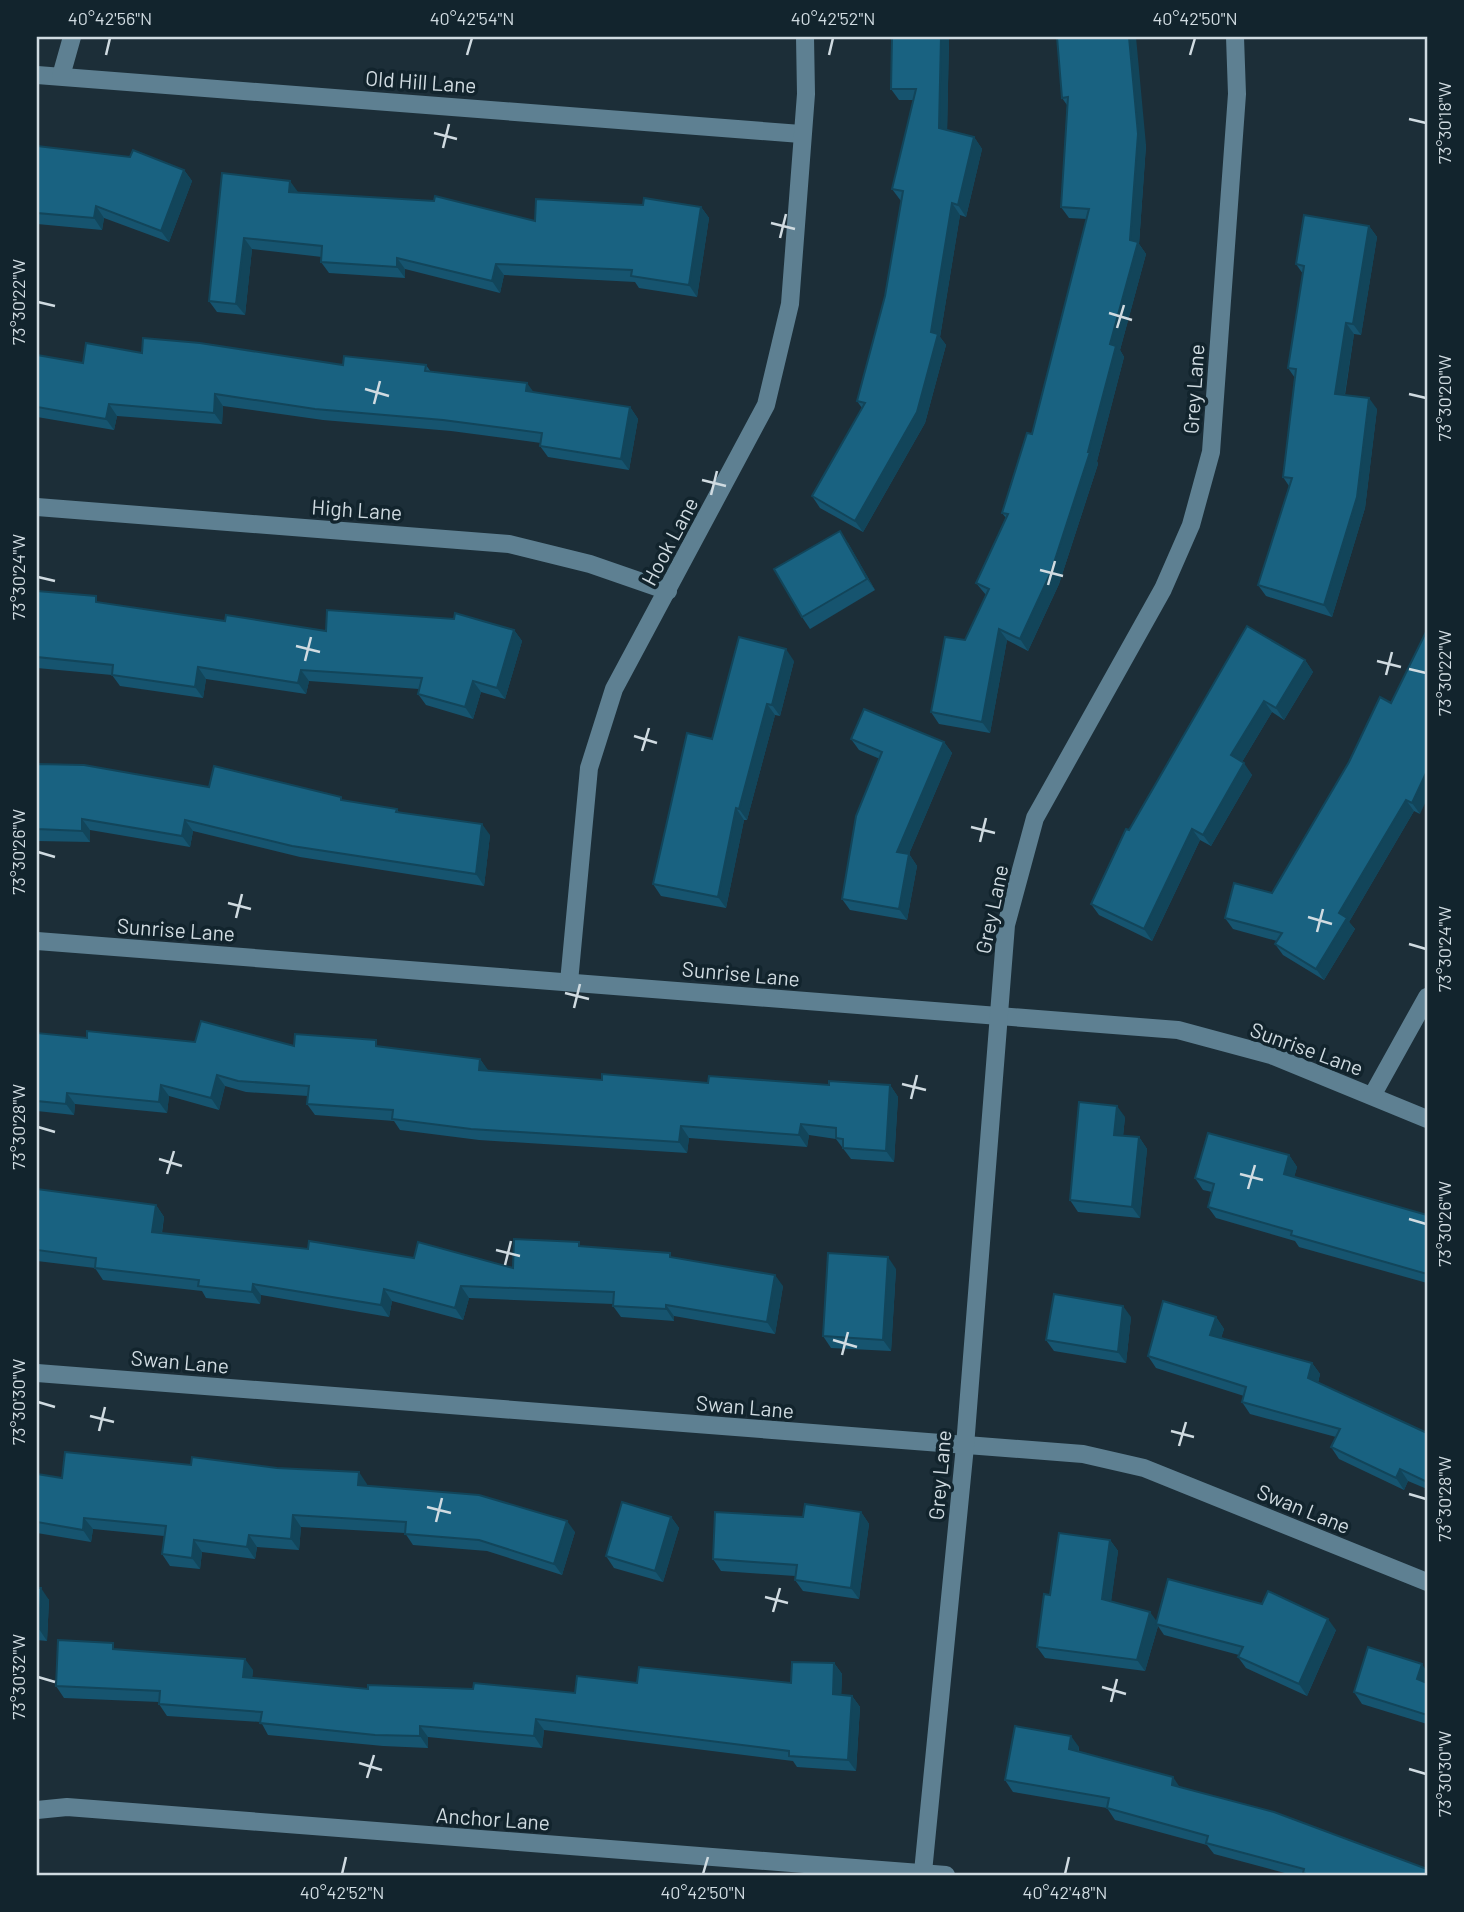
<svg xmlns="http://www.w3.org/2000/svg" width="1464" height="1912" viewBox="0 0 1464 1912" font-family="Barlow,sans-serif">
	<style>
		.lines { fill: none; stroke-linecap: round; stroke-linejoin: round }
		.minor { stroke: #5e8092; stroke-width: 18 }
		.wall { fill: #16546f }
		.shaded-wall { fill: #12455a }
		.building { fill: #196281; stroke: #12455a; stroke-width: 2 }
		.ticks { fill: none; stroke: #d0dbe1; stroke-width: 2.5 }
		.labels { text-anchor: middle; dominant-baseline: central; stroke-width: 7; stroke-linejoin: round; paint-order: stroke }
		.street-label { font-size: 21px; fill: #d0dbe1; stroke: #12242d }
		.neatline { fill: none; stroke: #d0dbe1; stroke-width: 2.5 }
		.ticks-label { font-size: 18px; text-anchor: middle; fill: #d0dbe1 }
	</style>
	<rect width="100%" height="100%" fill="#1c2e38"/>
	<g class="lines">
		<g class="minor">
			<path d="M37,75L801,134"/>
			<path d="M61,76L72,37"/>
			<path d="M37,507L509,544L590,564L668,591"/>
			<path d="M37,941L1178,1030L1271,1055L1427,1119"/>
			<path d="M569,982L589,768L614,689L766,405L790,304L806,94L805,37"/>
			<path d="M1372,1096L1427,997"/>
			<path d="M37,1373L1083,1454L1144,1468L1427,1582"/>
			<path d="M37,1810L67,1807L946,1875"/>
			<path d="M923,1872L965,1446L1006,925L1035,818L1163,589L1191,525L1211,452L1237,94L1235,37"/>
		</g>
	</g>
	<g class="wall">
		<path d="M949,37L947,130L974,137L982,149L966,217L960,215L940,337L946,345L925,423L863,532L820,508L812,496L862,408L857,401L885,296L901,201L892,189L914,100H899L891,89Z"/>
		<path d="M1057,37L1146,145L1139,244L1146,254L1120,350L1124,357L1097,461L1098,464L1059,584L1028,651L1007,640L990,733L939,724L931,712L986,595L976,583L1006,518L1002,513L1032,434L1087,219L1069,218L1061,207L1067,105L1062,98Z"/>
		<path d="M37,146L184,170L192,181L169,242L104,218L102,230L37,224Z"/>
		<path d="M222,173L298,193L535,221L701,207L709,218L697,297L639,288L635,282L504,275L500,293L405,269V278L329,273L321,262L322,257L252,249L245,315L217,312L209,301Z"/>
		<path d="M1369,226L1377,237L1361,335L1354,334L1345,395L1377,409L1365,508L1332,617L1266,596L1258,585L1289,486L1283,477L1295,378L1288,368L1303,274L1296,264Z"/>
		<path d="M142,353L343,365H426L431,372L534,392L630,407L638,419L629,470L548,457L540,446L541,443L451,431L323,420L223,406L222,424L117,416L114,430L37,417V355L83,363Z"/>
		<path d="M848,543L875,590L810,629L802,617Z"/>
		<path d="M37,591L101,603L225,621L326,631L514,630L522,641L505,699L481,692L473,719L426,705L418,694L419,689L309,681L306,694L206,679L203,698L120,686L112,675L37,668Z"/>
		<path d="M1305,660L1313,672L1284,720L1272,712L1242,762L1252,775L1211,846L1200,840L1152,941L1099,915L1091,904L1129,830Z"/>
		<path d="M794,661L780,716L775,715L747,820H744L726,908L661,896L653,884L712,739Z"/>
		<path d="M1380,697L1420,814L1414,811L1349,922L1355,929L1324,980L1283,955L1275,944L1277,941L1233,929L1225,918L1272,893L1349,762Z"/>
		<path d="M851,739L944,742L952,753L909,854L917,866L907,920L850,910L842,899L880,759L859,750Z"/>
		<path d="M37,764L209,787L343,800L397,809L399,813L490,835L484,886L300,857L193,831L190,847L90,830V842L37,841Z"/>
		<path d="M37,1033L87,1038L195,1042L294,1046L381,1047L480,1059L488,1071L602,1080L829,1085H890L898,1097L894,1162L851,1159L836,1139L809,1135L807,1147L689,1138L687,1153L479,1140L400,1130L394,1121L315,1115L307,1104L308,1096L246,1092L225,1086L219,1110L169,1096L167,1113L75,1104L74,1115L37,1111Z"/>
		<path d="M1125,1117L1123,1136L1139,1137L1147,1149L1140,1218L1078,1212L1070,1200Z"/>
		<path d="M1289,1155L1297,1167L1294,1177L1427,1215V1283L1299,1247L1295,1241L1216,1218L1208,1207L1212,1192L1203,1190L1195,1178Z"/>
		<path d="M37,1189L156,1205L164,1217L162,1233L308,1249L513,1268L581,1246L674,1258L783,1286L775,1334L674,1316V1321L621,1317L613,1306V1304L469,1298L463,1320L392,1301L389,1317L261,1295L260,1304L206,1298L202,1291L103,1280L95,1268L37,1261Z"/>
		<path d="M896,1269L891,1351L831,1348L823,1336Z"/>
		<path d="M1131,1317L1126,1363L1054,1351L1046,1340Z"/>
		<path d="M1216,1317L1224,1329L1221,1338L1312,1363L1320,1374L1318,1383L1427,1433V1489L1408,1481L1404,1490L1339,1459L1331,1447L1336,1437L1250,1414L1242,1402L1244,1396L1156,1368L1148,1356Z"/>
		<path d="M37,1474L62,1478L367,1484V1486L575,1532L562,1575L487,1551L413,1545L405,1533L301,1527L299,1550L257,1547L255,1559L202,1552L200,1569L170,1566L162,1554L164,1536L93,1529L91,1542L37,1533Z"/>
		<path d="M861,1512L869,1524L859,1599L803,1591L795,1580V1576L721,1571L713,1559L803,1517Z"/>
		<path d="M671,1517L679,1528L663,1582L614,1568L606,1556Z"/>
		<path d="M1110,1540L1118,1551L1111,1601L1157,1621L1336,1630L1307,1696L1246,1668L1238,1657L1239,1655L1164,1635L1158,1626L1145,1671L1045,1658L1037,1647L1050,1595Z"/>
		<path d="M37,1588L49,1600L47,1641L37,1640Z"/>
		<path d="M118,1650L253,1670L252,1678L368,1689L575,1693L637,1683H791L834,1663L842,1674L841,1695L852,1696L860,1707L856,1771L797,1767L793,1761L544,1730L542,1748L428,1737V1748L383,1746L268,1735L261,1722L167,1716L159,1704V1702L64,1698L56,1686Z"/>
		<path d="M1427,1672V1724L1362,1704L1354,1692Z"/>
		<path d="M1079,1747V1752L1427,1875H1292L1214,1854L1207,1845L1115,1820L1107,1808L1013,1792L1005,1780Z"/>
	</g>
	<g class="shaded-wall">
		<path d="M941,37H949L947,140L939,128Z"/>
		<path d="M1129,37H1136L1146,145L1139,244L1146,254L1120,350L1124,357L1097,461L1098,464L1059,584L1028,651L1020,639L1088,452L1130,240Z"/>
		<path d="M974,137L982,149L966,217L958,205Z"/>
		<path d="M184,170L192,181L169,242L161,231Z"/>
		<path d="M290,181L298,192L297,204L289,192Z"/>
		<path d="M952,203L960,215L940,337L946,345L925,423L863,532L855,521L931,332Z"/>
		<path d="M96,206L104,218L102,230L94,218Z"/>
		<path d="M701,207L709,218L697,297L689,285Z"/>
		<path d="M1369,226L1377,237L1361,335L1353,324Z"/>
		<path d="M244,238L252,249L245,315L236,304Z"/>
		<path d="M397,258L405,269V278L397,267Z"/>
		<path d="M496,264L504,275L500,293L492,281Z"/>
		<path d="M1346,323L1354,334L1343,405L1335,394Z"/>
		<path d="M527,383L535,394L526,391Z"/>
		<path d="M215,394L223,406L222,424L214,413Z"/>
		<path d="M1369,398L1377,409L1365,508L1332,617L1324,605Z"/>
		<path d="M109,404L117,416L114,430L106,419Z"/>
		<path d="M630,407L638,419L629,470L621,459Z"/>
		<path d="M840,531L848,543L875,590L867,579Z"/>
		<path d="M999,629L1007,640L990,733L982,722Z"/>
		<path d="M514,630L522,641L505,699L497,688Z"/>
		<path d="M786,649L794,661L780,716L772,705Z"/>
		<path d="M1305,660L1313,672L1284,720L1276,708Z"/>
		<path d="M198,667L206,679L203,698L195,687Z"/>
		<path d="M301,670L309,681L306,694L298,683Z"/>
		<path d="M473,681L481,692L473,719L465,707Z"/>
		<path d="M1264,701L1272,712L1239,767L1231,755Z"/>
		<path d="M767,704L775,715L747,820L739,809Z"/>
		<path d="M944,742L952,753L909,854L917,866L907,920L899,909L897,852Z"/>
		<path d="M1244,763L1252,775L1211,846L1203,835Z"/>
		<path d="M1427,771V799L1420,814L1412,803Z"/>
		<path d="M1406,800L1414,811L1349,922L1355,929L1324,980L1316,969L1339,913Z"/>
		<path d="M736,808L744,820L726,908L718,897Z"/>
		<path d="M82,819L90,830V842L82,831Z"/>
		<path d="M185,820L193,831L190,847L182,836Z"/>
		<path d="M482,824L490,835L484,886L476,874Z"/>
		<path d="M1192,829L1200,840L1152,941L1144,929Z"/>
		<path d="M480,1059L488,1070L487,1082L479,1070Z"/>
		<path d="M217,1075L225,1086L219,1110L211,1098Z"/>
		<path d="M161,1085L169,1096L167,1113L159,1102Z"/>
		<path d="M890,1085L898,1097L894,1162L886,1151Z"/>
		<path d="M67,1093L75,1104L74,1115L66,1104Z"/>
		<path d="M1117,1106L1125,1117L1122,1146L1114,1135Z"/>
		<path d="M801,1124L809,1135L807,1147L799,1135Z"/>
		<path d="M681,1126L689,1138L687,1153L679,1142Z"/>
		<path d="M1139,1137L1147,1149L1140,1218L1132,1207Z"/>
		<path d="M1289,1155L1297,1167L1292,1185L1284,1174Z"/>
		<path d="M156,1205L164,1217L160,1243L152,1232Z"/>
		<path d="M888,1257L896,1269L891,1351L883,1340Z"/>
		<path d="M775,1275L783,1286L775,1334L767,1322Z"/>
		<path d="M253,1284L261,1295L260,1304L252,1292Z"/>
		<path d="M461,1286L469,1298L463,1320L455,1308Z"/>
		<path d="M384,1289L392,1301L389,1317L381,1305Z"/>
		<path d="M666,1305L674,1316V1321L666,1309Z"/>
		<path d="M1123,1306L1131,1317L1126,1363L1118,1352Z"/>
		<path d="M1216,1317L1224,1329L1218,1347L1210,1335Z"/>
		<path d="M1312,1363L1320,1374L1316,1390L1308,1378Z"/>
		<path d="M1400,1469L1408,1481L1404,1490L1396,1478Z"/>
		<path d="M359,1472L367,1484L366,1497L358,1485Z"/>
		<path d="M861,1512L869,1524L859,1599L851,1588Z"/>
		<path d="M293,1515L301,1527L299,1550L291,1539Z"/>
		<path d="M671,1517L679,1528L663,1582L655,1571Z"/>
		<path d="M84,1518L93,1529L91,1542L83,1530Z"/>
		<path d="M567,1521L575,1532L562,1575L554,1564Z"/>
		<path d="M249,1535L257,1547L255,1559L247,1547Z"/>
		<path d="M194,1540L202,1552L200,1569L192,1558Z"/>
		<path d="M1110,1540L1118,1551L1110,1610L1102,1599Z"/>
		<path d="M41,1588L49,1600L47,1641L39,1629Z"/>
		<path d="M1150,1612L1158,1623L1156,1624L1158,1626L1145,1671L1137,1660Z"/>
		<path d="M1328,1619L1336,1630L1307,1696L1299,1684Z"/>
		<path d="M245,1659L253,1670L251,1689L243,1677Z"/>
		<path d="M834,1663L842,1674L841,1706L833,1694Z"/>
		<path d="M1422,1664L1427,1672V1684L1417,1679Z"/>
		<path d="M852,1696L860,1707L856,1771L848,1760Z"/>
		<path d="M536,1719L544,1730L542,1748L534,1736Z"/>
		<path d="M420,1726L428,1737V1748L420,1736Z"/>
		<path d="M1071,1736L1079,1747L1077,1761L1069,1749Z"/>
		<path d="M1173,1777L1181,1789L1172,1785Z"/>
	</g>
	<g class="building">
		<path d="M892,37H941L939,128L974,137L958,205L952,203L931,332L938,334L917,412L855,521L812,496L865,403L857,401L885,296L903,191L892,189L916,89H891Z"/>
		<path d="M1057,37H1129L1138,134L1130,240L1138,242L1110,344L1116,346L1088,452H1090L1051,572L1020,639L999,629L982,722L931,712L945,637L965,640L989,589L976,583L1008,514L1002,513L1027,433L1032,434L1089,209L1061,207L1068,97L1062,98Z"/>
		<path d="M37,146L130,157L133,150L184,170L161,231L96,206L94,218L37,213Z"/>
		<path d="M222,173L290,181L289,192L434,201L435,196L535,221L536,199L643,205L644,198L701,207L689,285L631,276L632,270L496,264L492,281L397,258V267L321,262L322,246L244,238L236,304L209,301Z"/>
		<path d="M1304,215L1369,226L1353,324L1346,323L1335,394L1369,398L1357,497L1324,605L1258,585L1292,478L1283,477L1296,369L1288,368L1304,266L1296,264Z"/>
		<path d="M143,338L200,343L343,365L344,356L426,365L425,371L527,383L526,391L630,407L621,459L540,446L542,433L443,420L315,409L215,394L214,413L109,404L106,419L37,407V355L83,363L86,343L142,353Z"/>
		<path d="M840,531L867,579L802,617L774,569Z"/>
		<path d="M37,591L96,596V602L225,621L226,615L326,631L327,610L454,619L455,613L514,630L497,688L473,681L465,707L418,694L422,678L301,670L298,683L198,667L195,687L112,675L113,665L37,657Z"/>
		<path d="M1247,626L1305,660L1276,708L1264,701L1231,755L1244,763L1203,835L1192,829L1144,929L1091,904L1126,829L1129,830Z"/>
		<path d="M1427,630V771L1412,803L1406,800L1339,913L1347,918L1316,969L1275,944L1282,933L1225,918L1234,883L1272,893L1349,762L1380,697L1391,703Z"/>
		<path d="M739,637L786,649L772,705L767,704L739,809L736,808L718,897L653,884L687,733L712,739Z"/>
		<path d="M864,709L944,742L897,852L909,854L899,909L842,899L856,816L882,752L851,739Z"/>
		<path d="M37,764L84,765L209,787L214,766L341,797V800L397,809L396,812L482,824L476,874L292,846L185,820L182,836L82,819V831L37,829Z"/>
		<path d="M201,1021L294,1046L295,1034L376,1040V1046L480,1059L479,1070L602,1080V1074L708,1083L709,1076L829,1085V1081L890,1085L886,1151L843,1148V1139L836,1138V1128L801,1124L799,1135L681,1126L679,1142L471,1129L392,1119L393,1110L307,1104L309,1086L238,1081L217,1075L211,1098L161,1085L159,1102L67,1093L66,1104L37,1101V1033L87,1038V1031L195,1042Z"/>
		<path d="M1079,1102L1117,1106L1114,1135L1139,1137L1132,1207L1070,1200Z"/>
		<path d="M1208,1133L1289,1155L1284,1174L1427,1215V1274L1291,1235L1292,1231L1208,1207L1214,1184L1195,1178Z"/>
		<path d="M37,1189L156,1205L152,1232L308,1249L309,1241L414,1258L418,1242L513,1268L514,1239L579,1242V1246L670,1253V1257L775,1275L767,1322L666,1305V1309L613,1306L614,1292L461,1286L455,1308L384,1289L381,1305L253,1284L252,1292L198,1286L199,1280L95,1268L96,1258L37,1250Z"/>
		<path d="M828,1253L888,1257L883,1340L823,1336Z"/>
		<path d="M1054,1294L1123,1306L1118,1352L1046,1340Z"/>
		<path d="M1163,1301L1216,1317L1210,1335L1312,1363L1308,1378L1427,1433V1482L1400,1469L1396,1478L1331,1447L1340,1429L1242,1402L1246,1387L1148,1356Z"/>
		<path d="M65,1452L191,1465L192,1457L277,1468L359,1472L358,1485L479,1495L567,1521L554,1564L479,1540L405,1534L406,1522L293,1515L291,1539L249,1535L247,1547L194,1540L192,1558L162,1554L166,1526L84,1518L83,1530L37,1522V1474L62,1478Z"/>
		<path d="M622,1502L671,1517L655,1571L606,1556Z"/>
		<path d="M805,1504L861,1512L851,1588L795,1580L797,1565L713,1559L715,1512L803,1517Z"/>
		<path d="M1059,1533L1110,1540L1102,1599L1150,1612L1137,1660L1037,1647L1044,1594L1050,1595Z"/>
		<path d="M1168,1579L1262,1604L1268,1591L1328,1619L1299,1684L1238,1657L1243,1647L1156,1624Z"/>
		<path d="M37,1588H41L39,1629H37Z"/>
		<path d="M58,1640L113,1643V1649L245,1659L243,1677L368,1689V1685L473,1689L474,1683L575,1693L577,1676L637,1683L639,1667L791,1683L792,1662L834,1663L833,1694L852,1696L848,1760L789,1756V1751L536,1719L534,1736L420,1726V1736L375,1735L260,1723L262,1712L159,1704L160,1691L56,1686Z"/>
		<path d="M1368,1647L1422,1664L1417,1679L1427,1683V1715L1354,1692Z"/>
		<path d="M1015,1726L1071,1736L1069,1749L1173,1777L1172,1785L1274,1812L1427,1869V1875H1309L1303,1873L1304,1869L1206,1843L1208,1836L1107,1808L1109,1798L1005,1780Z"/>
	</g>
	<path class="ticks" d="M106,55L110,38M467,55L472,38M829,55L833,38M1190,55L1195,38M1409,119L1426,123M434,133L457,139M443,148L449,124M771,223L795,229M780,238L786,214M38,302L55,306M1109,313L1132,320M1117,328L1124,305M365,389L389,396M1409,394L1426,398M374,404L380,381M702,480L726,486M711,495L717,471M1040,570L1063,576M38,577L55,581M1048,585L1055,561M296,646L320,652M305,661L311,637M1377,661L1401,667M1409,669L1426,673M1386,675L1392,652M634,736L657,743M642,751L649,728M971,827L995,833M980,842L986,818M38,852L55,857M228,903L251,909M1308,917L1332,924M236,918L242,894M1317,932L1323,909M1409,944L1426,949M565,993L589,999M574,1008L580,984M902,1084L926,1090M911,1099L917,1075M38,1127L55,1132M159,1159L182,1166M167,1174L174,1151M1240,1174L1263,1180M1248,1189L1255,1165M1409,1219L1426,1224M496,1250L520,1256M505,1265L511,1241M833,1340L857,1347M842,1355L848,1332M38,1402L55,1407M90,1416L114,1422M99,1431L105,1407M1171,1431L1194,1437M1179,1446L1186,1422M1409,1494L1426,1499M427,1507L451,1513M436,1522L442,1498M765,1597L788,1603M773,1612L780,1588M38,1677L55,1682M1102,1687L1126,1694M1111,1702L1117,1679M359,1763L382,1770M1409,1769L1426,1774M367,1778L374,1755M342,1874L346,1857M703,1874L708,1857M1065,1874L1069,1857"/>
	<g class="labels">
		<g class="street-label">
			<text transform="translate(421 81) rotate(4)">Old Hill Lane</text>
			<text transform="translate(1193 389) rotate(-86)">Grey Lane</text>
			<text transform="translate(357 509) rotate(4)">High Lane</text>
			<text transform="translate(669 541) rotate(-62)">Hook Lane</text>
			<text transform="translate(991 909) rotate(-78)">Grey Lane</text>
			<text transform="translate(176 929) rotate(4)">Sunrise Lane</text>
			<text transform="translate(741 973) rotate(5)">Sunrise Lane</text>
			<text transform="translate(1307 1048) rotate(20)">Sunrise Lane</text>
			<text transform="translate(180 1361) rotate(5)">Swan Lane</text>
			<text transform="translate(745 1406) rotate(5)">Swan Lane</text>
			<text transform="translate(939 1475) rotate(-85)">Grey Lane</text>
			<text transform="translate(1304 1508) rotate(22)">Swan Lane</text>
			<text transform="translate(493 1818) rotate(4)">Anchor Lane</text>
		</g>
	</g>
	<rect width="1464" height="1912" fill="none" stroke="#12242d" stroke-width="77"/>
	<rect x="38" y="38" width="1388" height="1836" class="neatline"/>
	<g class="ticks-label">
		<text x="110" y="25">40°42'56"N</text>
		<text x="472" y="25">40°42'54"N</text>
		<text x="833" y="25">40°42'52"N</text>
		<text x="1195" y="25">40°42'50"N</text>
		<text transform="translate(1445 123) rotate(-90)" y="6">73°30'18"W</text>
		<text transform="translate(19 302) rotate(-90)" y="6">73°30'22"W</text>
		<text transform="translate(1445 398) rotate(-90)" y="6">73°30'20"W</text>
		<text transform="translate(19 577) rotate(-90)" y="6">73°30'24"W</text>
		<text transform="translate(1445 673) rotate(-90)" y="6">73°30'22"W</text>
		<text transform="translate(19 852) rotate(-90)" y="6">73°30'26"W</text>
		<text transform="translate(1445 949) rotate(-90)" y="6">73°30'24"W</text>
		<text transform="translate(19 1127) rotate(-90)" y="6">73°30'28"W</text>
		<text transform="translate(1445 1224) rotate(-90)" y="6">73°30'26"W</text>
		<text transform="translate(19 1402) rotate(-90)" y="6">73°30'30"W</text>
		<text transform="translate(1445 1499) rotate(-90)" y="6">73°30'28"W</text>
		<text transform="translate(19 1677) rotate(-90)" y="6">73°30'32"W</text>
		<text transform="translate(1445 1774) rotate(-90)" y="6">73°30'30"W</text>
		<text x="342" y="1899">40°42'52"N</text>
		<text x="703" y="1899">40°42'50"N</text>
		<text x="1065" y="1899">40°42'48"N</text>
	</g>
</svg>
